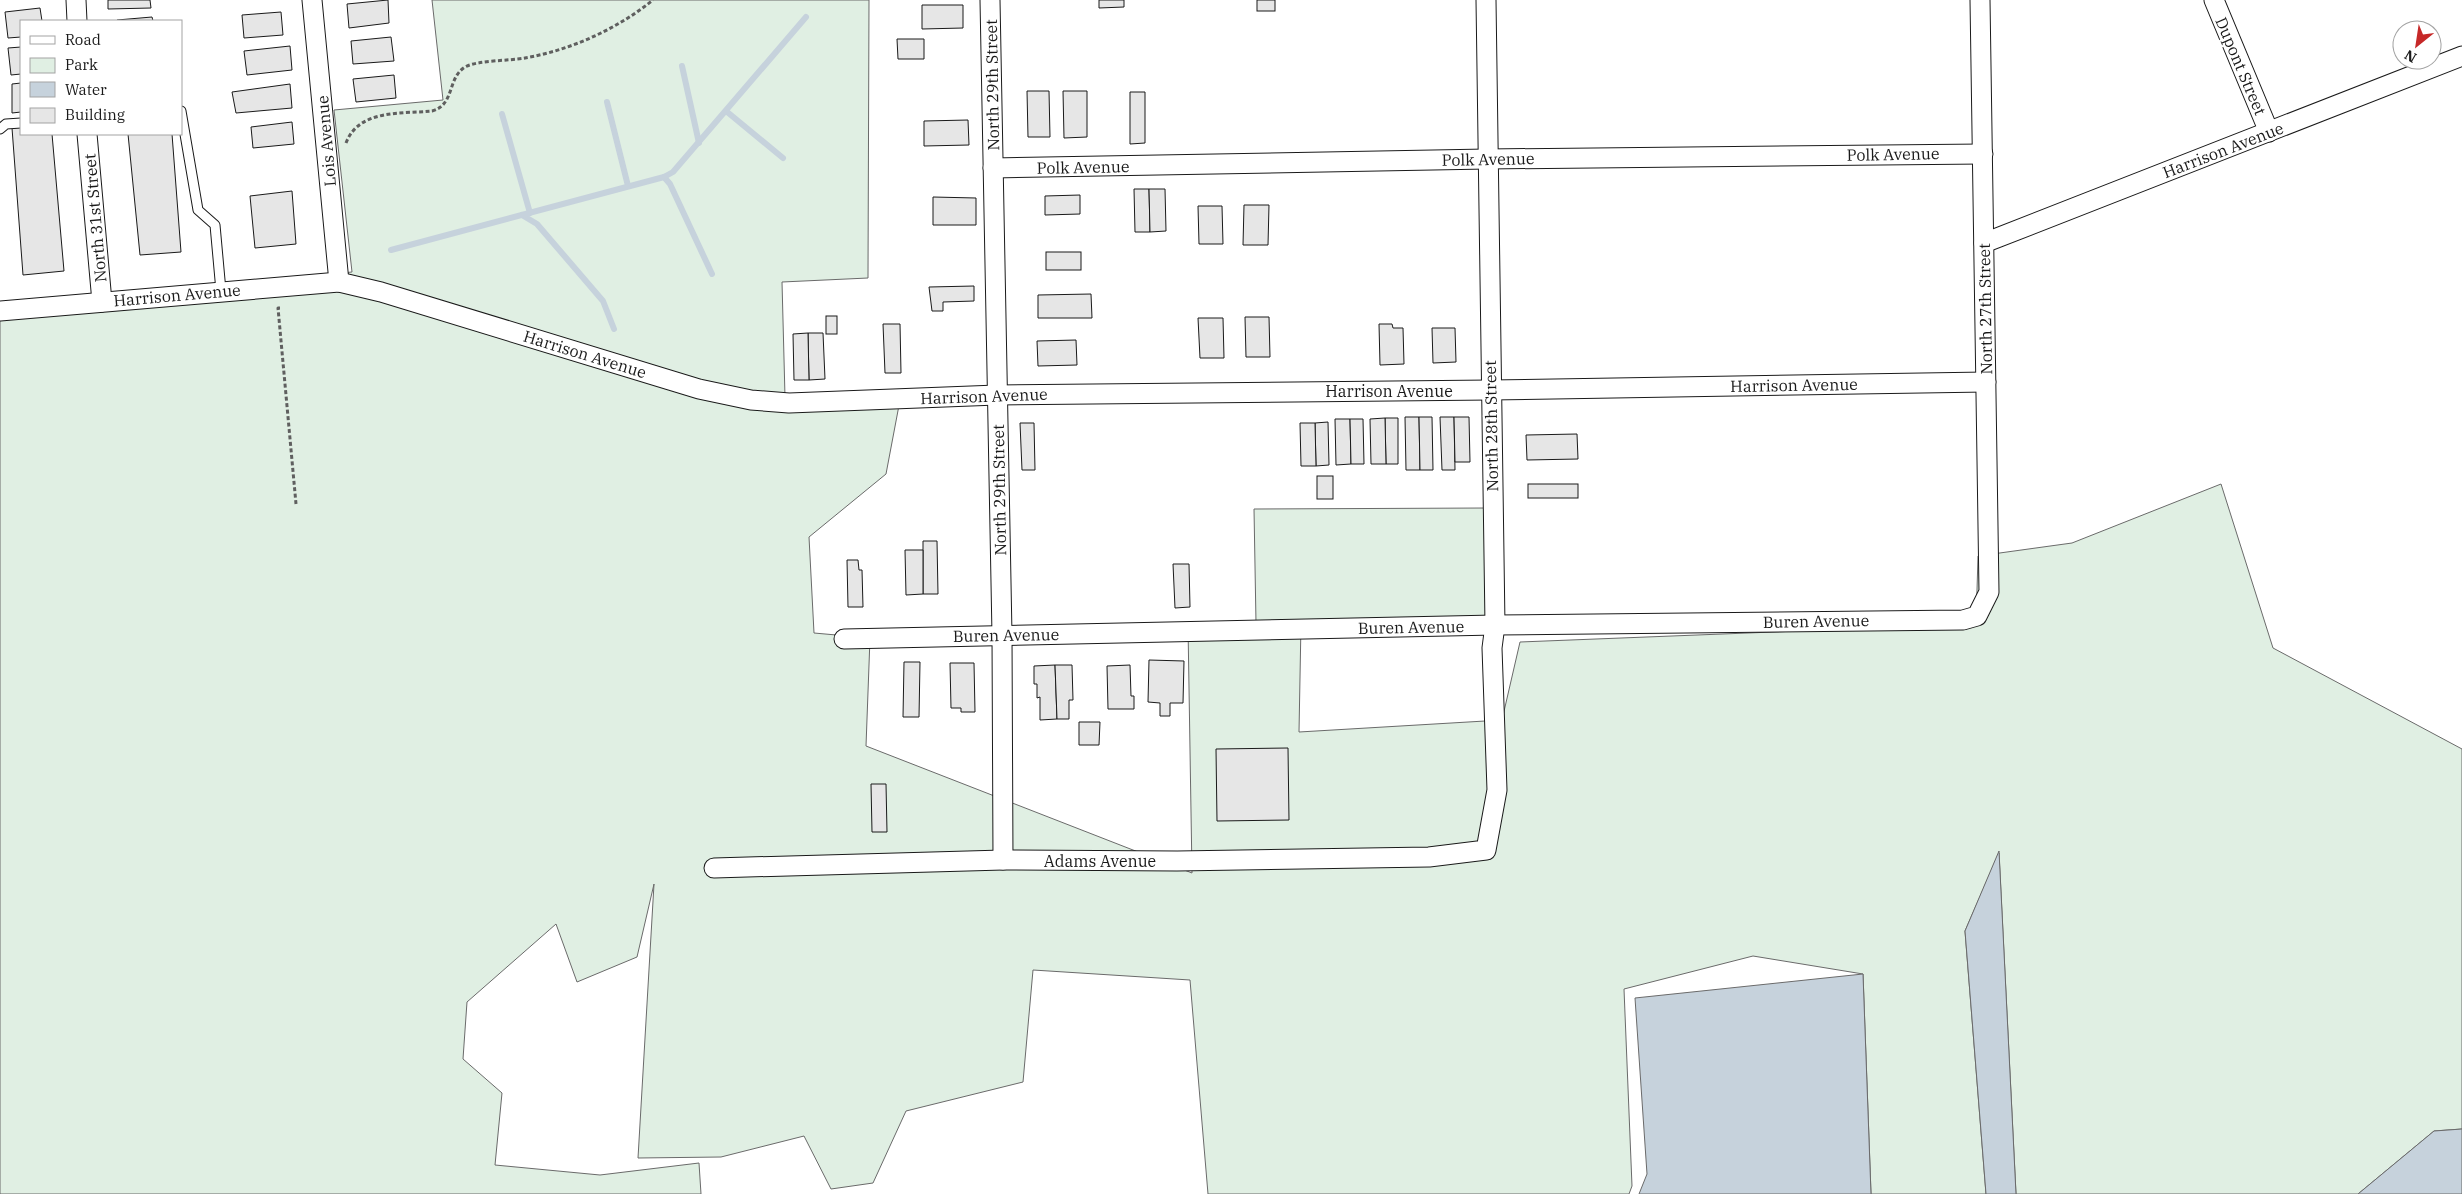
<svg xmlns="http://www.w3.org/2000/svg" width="2462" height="1194" viewBox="0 0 2462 1194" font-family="'IBM Plex Serif',serif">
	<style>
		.green { fill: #e0efe3; stroke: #6a6a6a }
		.water { fill: #c6d2dc; stroke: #6a6a6a }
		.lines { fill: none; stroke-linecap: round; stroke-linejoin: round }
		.stream { stroke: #c6d2dc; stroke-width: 6 }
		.building { fill: #e6e6e6; stroke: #1a1a1a }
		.service-casing { stroke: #1a1a1a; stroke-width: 11 }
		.minor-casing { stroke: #1a1a1a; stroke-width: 21 }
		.path { stroke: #5f5f5f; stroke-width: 3; stroke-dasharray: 4 2.5; stroke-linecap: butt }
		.service { stroke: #fff; stroke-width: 9 }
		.minor { stroke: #fff; stroke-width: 19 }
		.labels { text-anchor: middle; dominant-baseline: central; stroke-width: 4; stroke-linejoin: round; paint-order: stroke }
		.street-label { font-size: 16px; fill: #1a1a1a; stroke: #fff }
	</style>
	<rect width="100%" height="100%" fill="#fff"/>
	<path class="green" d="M432,0H869L868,278L782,282L785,397L900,400L886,474L809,537L814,633L870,638L866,746L1192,873L1188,626L1256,623L1254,509L1485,508L1487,621L1301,623L1299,732L1502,720L1520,642L1976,624L1978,556L2072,543L2221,484L2273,648L2462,749V1129L2434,1131L2358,1194H2016L1999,853L1965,931L1986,1194H1871L1863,974L1753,956L1624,989L1632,1186L1629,1194H1208L1190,980L1033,970L1023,1082L906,1111L873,1183L831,1189L804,1136L721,1157L638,1158L654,884L637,957L577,982L556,924L467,1002L463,1059L502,1093L495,1165L600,1175L699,1163L701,1194H0V307L352,272L334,110L443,100Z"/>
	<g class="water">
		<path d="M1999,851L2016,1194H1986L1965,931Z"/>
		<path d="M1863,974L1871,1194H1639L1647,1174L1635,998Z"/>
		<path d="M2462,1129V1194H2358L2434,1131Z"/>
	</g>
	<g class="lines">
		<g class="stream">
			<path d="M682,66L699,143"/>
			<path d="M607,102L628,186"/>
			<path d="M726,111L783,158"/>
			<path d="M502,114L530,213"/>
			<path d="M664,177L670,184L712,274"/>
			<path d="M522,215L537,224L603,301L614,329"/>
			<path d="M391,250L664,177L673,172L806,17"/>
		</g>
	</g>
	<g class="building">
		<path d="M108,0H150L151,8L108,9Z"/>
		<path d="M388,0L389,23L349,28L347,4Z"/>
		<path d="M1099,0H1124V7L1099,8Z"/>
		<rect x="1257" y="0" width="18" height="11"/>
		<path d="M922,5H963V28L922,29Z"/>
		<path d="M40,8L42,21H21V37L8,38L5,12Z"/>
		<path d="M281,12L283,35L244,38L242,15Z"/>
		<path d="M152,17L153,21H117V20Z"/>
		<path d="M391,37L394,61L353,64L351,41Z"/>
		<path d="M897,39H924V59H898Z"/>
		<path d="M290,46L292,70L247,75L244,51Z"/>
		<path d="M21,47V74L11,75L8,48Z"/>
		<path d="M394,75L396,98L356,102L353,79Z"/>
		<path d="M21,83V112L12,113V84Z"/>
		<path d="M290,84L292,108L236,113L232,92Z"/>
		<path d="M1027,91H1049L1050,137H1028Z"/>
		<path d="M1063,91H1087V137L1064,138Z"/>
		<path d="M1130,92H1145V143L1130,144Z"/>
		<path d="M968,120L969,145L924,146V121Z"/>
		<path d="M292,122L294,144L253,148L251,127Z"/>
		<path d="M21,127V134H52L64,271L23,275L12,128Z"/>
		<path d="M128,134H172L181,252L140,255Z"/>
		<path d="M1134,189H1149L1150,232H1135Z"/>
		<path d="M1149,189H1165L1166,231L1150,232Z"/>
		<path d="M292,191L296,244L255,248L250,196Z"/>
		<path d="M1080,195V214L1045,215V196Z"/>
		<path d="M933,197L976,198V225H933Z"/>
		<path d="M1244,205H1269L1268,245H1243Z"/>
		<path d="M1198,206H1222L1223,244H1199Z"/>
		<rect x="1046" y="252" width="35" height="18"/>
		<path d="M974,286V301L943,302V311H932L929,287Z"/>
		<path d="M1091,294L1092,318H1038V295Z"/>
		<rect x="826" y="316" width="11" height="18"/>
		<path d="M1245,317H1269L1270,357H1246Z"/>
		<path d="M1198,318H1223L1224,358H1200Z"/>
		<path d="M883,324H900L901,373H885Z"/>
		<path d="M1379,324H1392L1393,328H1403L1404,364L1380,365Z"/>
		<path d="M1432,328H1455L1456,362L1433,363Z"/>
		<path d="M808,333H823L825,379L809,380Z"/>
		<path d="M808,333L809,380H794L793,334Z"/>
		<path d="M1076,340L1077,365L1038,366L1037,341Z"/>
		<path d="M1405,417H1419L1420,470H1406Z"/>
		<path d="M1419,417H1432L1433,470H1420Z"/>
		<path d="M1440,417H1454L1455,470H1442Z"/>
		<path d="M1454,417H1469L1470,462H1455Z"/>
		<path d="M1385,418H1398V464H1386Z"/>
		<path d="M1385,418L1386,464H1371L1370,419Z"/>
		<path d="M1335,419H1350L1351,464L1336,465Z"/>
		<path d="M1350,419H1363L1364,464H1351Z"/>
		<path d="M1328,422L1329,465L1316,466L1315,423Z"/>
		<path d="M1020,423H1034L1035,470H1022Z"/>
		<path d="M1300,423H1315L1316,466H1301Z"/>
		<path d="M1577,434L1578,459L1527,460L1526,435Z"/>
		<rect x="1317" y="476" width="16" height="23"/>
		<rect x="1528" y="484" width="50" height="14"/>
		<path d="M923,541H937L938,594H923Z"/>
		<path d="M905,550H923V594L906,595Z"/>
		<path d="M847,560H858L859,570H862L863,607H848Z"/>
		<path d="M1173,564H1189L1190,607L1175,608Z"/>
		<path d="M1149,660L1184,661L1183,703H1170V716H1160V703L1148,702Z"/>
		<path d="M904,662H920L919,717H903Z"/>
		<path d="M950,663H974L975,712H961V708H951Z"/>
		<path d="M1055,665L1057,719L1040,720V697L1037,698V684H1034V666Z"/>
		<path d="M1055,665H1072L1073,700H1069V719H1057Z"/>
		<path d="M1130,665L1131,696H1134V709H1108L1107,666Z"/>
		<path d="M1079,722H1100L1099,745H1079Z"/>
		<path d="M1288,748L1289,820L1217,821L1216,749Z"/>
		<path d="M871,784H886L887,832H872Z"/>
	</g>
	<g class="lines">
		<g class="service-casing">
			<g id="service">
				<path d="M181,111L198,210L215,225L221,291"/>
				<path d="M0,129L6,124L21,123"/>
			</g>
		</g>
		<g class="minor-casing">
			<g id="minor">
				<path d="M76,0L77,21"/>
				<path d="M312,0L339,282"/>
				<path d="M990,0L1002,635L1003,860"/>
				<path d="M2214,0L2269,132"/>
				<path d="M87,134L102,302"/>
				<path d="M993,168L1487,159L1983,154"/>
				<path d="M1984,243L2462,56"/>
				<path d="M0,311L339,282L381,292L699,389L751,400L789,403L997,395L1490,390L1986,382"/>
				<path d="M844,639L1495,625L1963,620L1977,616L1989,592L1980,0"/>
				<path d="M714,868L1003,860L1177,861L1429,857L1486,850L1497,790L1492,648L1495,625L1486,0"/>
			</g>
		</g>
		<g class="path">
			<path d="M346,143C359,109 401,114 432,111C455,105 447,78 465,67C478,60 509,61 525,58C571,50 617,29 653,0"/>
			<path d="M280,308H278L296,504"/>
		</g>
		<use href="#service" class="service"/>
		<use href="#minor" class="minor"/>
	</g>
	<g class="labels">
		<g class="street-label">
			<text transform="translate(2241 66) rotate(67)">Dupont Street</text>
			<text transform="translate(992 85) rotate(-91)">North 29th Street</text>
			<text transform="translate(326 141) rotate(-95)">Lois Avenue</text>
			<text transform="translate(2223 150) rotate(-21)">Harrison Avenue</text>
			<text transform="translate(1893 154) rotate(-1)">Polk Avenue</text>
			<text transform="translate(1488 159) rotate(-1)">Polk Avenue</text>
			<text transform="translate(1083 167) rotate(-1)">Polk Avenue</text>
			<text transform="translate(95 218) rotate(-95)">North 31st Street</text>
			<text transform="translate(177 295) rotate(-5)">Harrison Avenue</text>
			<text transform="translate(1985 309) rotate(-91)">North 27th Street</text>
			<text transform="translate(585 354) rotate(17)">Harrison Avenue</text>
			<text transform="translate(1794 385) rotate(-1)">Harrison Avenue</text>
			<text x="1389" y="391">Harrison Avenue</text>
			<text transform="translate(984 396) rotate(-2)">Harrison Avenue</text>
			<text transform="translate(1491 426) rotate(-91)">North 28th Street</text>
			<text transform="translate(999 490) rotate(-91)">North 29th Street</text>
			<text transform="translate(1816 621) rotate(-1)">Buren Avenue</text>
			<text transform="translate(1411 627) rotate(-1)">Buren Avenue</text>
			<text transform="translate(1006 635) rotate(-1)">Buren Avenue</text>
			<text x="1100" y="861">Adams Avenue</text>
		</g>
	</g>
	<rect x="20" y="20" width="162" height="115" fill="#ffffff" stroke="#a3a3a3"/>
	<rect x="30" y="36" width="25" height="8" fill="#ffffff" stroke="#a3a3a3"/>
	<text x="65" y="45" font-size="15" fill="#1a1a1a">Road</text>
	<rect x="30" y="58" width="25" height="15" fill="#e0efe3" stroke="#a3a3a3"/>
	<text x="65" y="70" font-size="15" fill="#1a1a1a">Park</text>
	<rect x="30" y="82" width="25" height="15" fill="#c6d2dc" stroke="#a3a3a3"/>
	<text x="65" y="95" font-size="15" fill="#1a1a1a">Water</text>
	<rect x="30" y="108" width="25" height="15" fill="#e6e6e6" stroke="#a3a3a3"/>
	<text x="65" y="120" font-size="15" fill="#1a1a1a">Building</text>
	<g transform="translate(2417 45) rotate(210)"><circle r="24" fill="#ffffff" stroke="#a3a3a3"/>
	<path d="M0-4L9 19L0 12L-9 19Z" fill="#c62828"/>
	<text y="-8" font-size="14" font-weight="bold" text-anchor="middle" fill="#1a1a1a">N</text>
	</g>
</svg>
